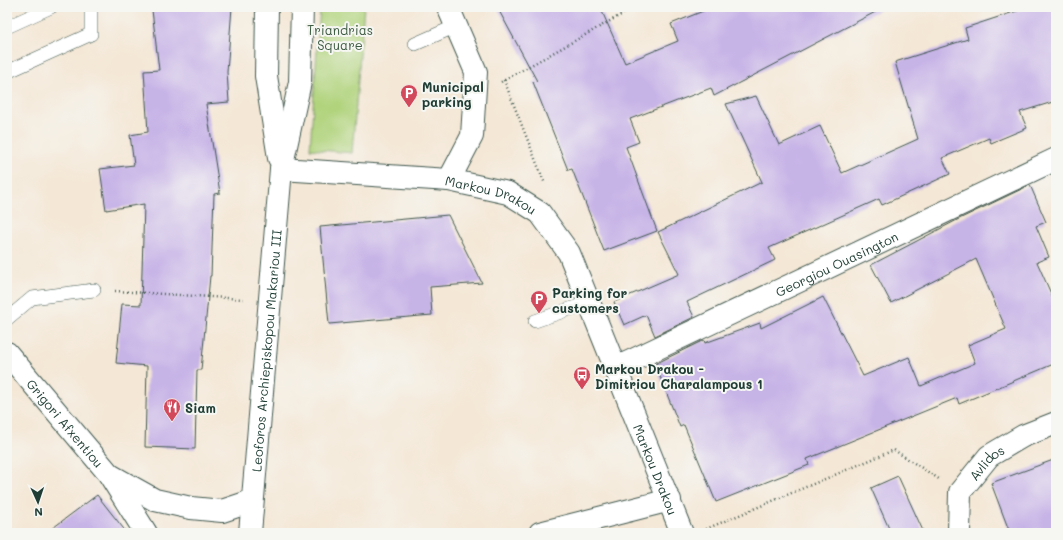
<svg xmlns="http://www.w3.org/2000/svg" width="1063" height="540" viewBox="0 0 1063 540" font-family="Mali,sans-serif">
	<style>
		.green { fill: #b0d37c; stroke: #688858 }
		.building { fill: #c7b4e7 }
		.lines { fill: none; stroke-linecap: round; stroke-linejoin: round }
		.service-casing { stroke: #3f564c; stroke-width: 14 }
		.minor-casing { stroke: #3f564c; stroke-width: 24 }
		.tertiary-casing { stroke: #3f564c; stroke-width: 24 }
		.secondary-casing { stroke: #3f564c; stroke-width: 24 }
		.path { stroke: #3f564c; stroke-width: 2.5; stroke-dasharray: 1 3; stroke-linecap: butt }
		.service { stroke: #fff; stroke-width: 13 }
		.minor { stroke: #fff; stroke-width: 22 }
		.tertiary { stroke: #fff; stroke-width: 22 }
		.secondary { stroke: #fff; stroke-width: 22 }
		.labels { text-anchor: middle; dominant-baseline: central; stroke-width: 4; stroke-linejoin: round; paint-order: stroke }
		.park-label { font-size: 13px; fill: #3c5b42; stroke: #f6f6f2 }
		.poi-label { font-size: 13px; font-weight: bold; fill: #1f3d34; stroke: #f6f6f2; text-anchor: start }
		.street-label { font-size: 13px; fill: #1f3d34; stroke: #f6f6f2 }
	</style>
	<rect width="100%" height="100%" fill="#f6f6f2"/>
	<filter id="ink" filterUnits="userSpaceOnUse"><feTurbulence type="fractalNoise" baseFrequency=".025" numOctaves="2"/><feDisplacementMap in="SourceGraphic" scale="8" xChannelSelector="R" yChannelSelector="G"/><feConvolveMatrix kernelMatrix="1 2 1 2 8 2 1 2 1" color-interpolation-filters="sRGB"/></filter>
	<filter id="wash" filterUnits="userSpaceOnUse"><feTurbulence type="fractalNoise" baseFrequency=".012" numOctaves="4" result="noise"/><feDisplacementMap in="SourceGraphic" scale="16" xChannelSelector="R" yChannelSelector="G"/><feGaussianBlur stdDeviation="0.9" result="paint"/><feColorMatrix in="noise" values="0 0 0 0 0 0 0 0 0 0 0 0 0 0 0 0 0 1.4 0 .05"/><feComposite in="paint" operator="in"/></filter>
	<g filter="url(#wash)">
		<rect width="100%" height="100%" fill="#f4e7d5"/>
		<path class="green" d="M320,7H364L352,153L310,149Z"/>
		<g id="blocks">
			<g class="building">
				<path d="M169,7H232L227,72L229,102L206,104L220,193L214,194L211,276H210L201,370H197L195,449L145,447L147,366L116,363L122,304L141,305L144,204L106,210L100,169L134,165L130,135L148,132L144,71L159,70L152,10Z"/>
				<path d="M497,7H600L625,63L678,41L671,24L713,7H885L714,96L711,88L630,119L639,142L626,147L657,231L604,251L572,169L568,170L533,82L537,81Z"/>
				<path d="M1029,7H1056V101L1020,112L1027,128L991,143L989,138L942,158L950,174L882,205L879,199L769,248L775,260L687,302L694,317L655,336L646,315L624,325L614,302L679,274L658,232L762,182L726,104L756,96L779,145L820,126L842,173L918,139L895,62L968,39L965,28Z"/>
				<path d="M1030,185L1046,222L1036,226L1049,257L1037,262L1056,305V363L959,404L957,398L807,459L809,465L716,502L684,425L680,427L655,364L704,340L705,343L760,323L761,328L823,297L863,376L909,357L921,386L975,363L968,345L1006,329L976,259L891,303L871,265L959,219Z"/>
				<path d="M448,215L482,283L430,287L432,315L329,324L320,227Z"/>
				<path d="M1056,459V533H1010L991,483Z"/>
				<path d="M898,476L924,533H891L871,488Z"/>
				<path d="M97,495L127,533H46Z"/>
			</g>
		</g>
	</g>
	<g filter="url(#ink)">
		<use href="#blocks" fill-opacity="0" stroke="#3f564c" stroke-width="1"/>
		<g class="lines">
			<g class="service-casing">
				<g id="service">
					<path d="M7,27L51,7"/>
					<path d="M415,44L456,26"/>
					<path d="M7,72L91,34V7"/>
					<path d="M7,319L32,298L94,290"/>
					<path d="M535,321L590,302"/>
				</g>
			</g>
			<g class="minor-casing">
				<g id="minor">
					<path d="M448,7L476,72L472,136L449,180"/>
					<path id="s1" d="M616,368L1056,159"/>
					<path d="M540,533L670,500"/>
					<path id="s2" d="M959,533L960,492L989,456L1023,436L1056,423"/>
				</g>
			</g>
			<g class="tertiary-casing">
				<g id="tertiary">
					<path id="s3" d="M281,169L449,180L508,193L540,213L569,253L682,533"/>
					<path id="s4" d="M7,353L109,474L146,533"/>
					<path d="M112,476L155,500L191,508L222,511L252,501"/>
				</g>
			</g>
			<g class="secondary-casing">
				<g id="secondary">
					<path d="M267,7L266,76L279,158"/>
					<path id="s5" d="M250,533L281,169L300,82L302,7"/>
				</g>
			</g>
			<g class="path">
				<path d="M504,80L545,184"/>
				<path d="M501,82L635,7"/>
				<path d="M115,291L243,299"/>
				<path d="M706,529L894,450L939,479"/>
			</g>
			<use href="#service" class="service"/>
			<use href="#minor" class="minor"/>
			<use href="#tertiary" class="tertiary"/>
			<use href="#secondary" class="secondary"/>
		</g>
	</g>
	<defs>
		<g id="parking-pin" transform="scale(0.9)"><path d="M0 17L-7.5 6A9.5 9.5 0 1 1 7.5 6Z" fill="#d1495b" stroke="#f6f6f2"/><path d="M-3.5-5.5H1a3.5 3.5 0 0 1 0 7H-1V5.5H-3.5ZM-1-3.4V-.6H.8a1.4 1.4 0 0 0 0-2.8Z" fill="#fff"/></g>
		<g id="bus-pin" transform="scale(0.9)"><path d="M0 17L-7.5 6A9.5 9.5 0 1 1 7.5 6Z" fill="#d1495b" stroke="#f6f6f2"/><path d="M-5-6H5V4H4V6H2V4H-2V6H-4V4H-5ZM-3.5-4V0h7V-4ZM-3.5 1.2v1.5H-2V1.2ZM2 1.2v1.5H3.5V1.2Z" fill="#fff"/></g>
		<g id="restaurant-pin" transform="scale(0.9)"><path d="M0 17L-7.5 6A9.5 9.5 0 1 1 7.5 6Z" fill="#d1495b" stroke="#f6f6f2"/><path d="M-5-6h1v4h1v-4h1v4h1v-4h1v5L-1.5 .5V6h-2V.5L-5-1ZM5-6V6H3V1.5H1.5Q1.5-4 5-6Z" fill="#fff"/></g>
	</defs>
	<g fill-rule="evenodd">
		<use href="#parking-pin" x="409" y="93"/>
		<use href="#parking-pin" x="539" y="299"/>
		<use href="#bus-pin" x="582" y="375"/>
		<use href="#restaurant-pin" x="172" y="407"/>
	</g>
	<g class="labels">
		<g class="park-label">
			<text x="340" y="29">Triandrias<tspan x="340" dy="15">Square</tspan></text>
		</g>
		<g class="poi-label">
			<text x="422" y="86">Municipal<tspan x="422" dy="15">parking</tspan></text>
			<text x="552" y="292">Parking for<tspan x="552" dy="15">customers</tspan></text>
			<text x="595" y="368">Markou Drakou -<tspan x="595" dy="15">Dimitriou Charalampous 1</tspan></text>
			<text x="185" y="407">Siam</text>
		</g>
		<g class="street-label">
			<text stroke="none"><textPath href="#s3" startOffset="213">Markou Drakou</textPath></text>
			<text stroke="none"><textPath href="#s1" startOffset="244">Georgiou Ouasington</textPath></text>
			<text stroke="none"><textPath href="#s5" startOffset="183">Leoforos Archiepiskopou Makariou III</textPath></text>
			<text stroke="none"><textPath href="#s4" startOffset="91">Grigori Afxentiou</textPath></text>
			<text stroke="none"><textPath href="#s2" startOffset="81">Avlidos</textPath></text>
			<text stroke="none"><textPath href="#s3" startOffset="549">Markou Drakou</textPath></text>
		</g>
	</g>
	<rect width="1063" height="540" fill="none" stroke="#f6f6f2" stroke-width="24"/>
	<g transform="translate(38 502) rotate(177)" stroke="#f6f6f2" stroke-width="3" paint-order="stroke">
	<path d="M0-3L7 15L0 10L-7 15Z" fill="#1f3d34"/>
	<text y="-6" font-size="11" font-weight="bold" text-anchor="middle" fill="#1f3d34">N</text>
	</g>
</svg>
